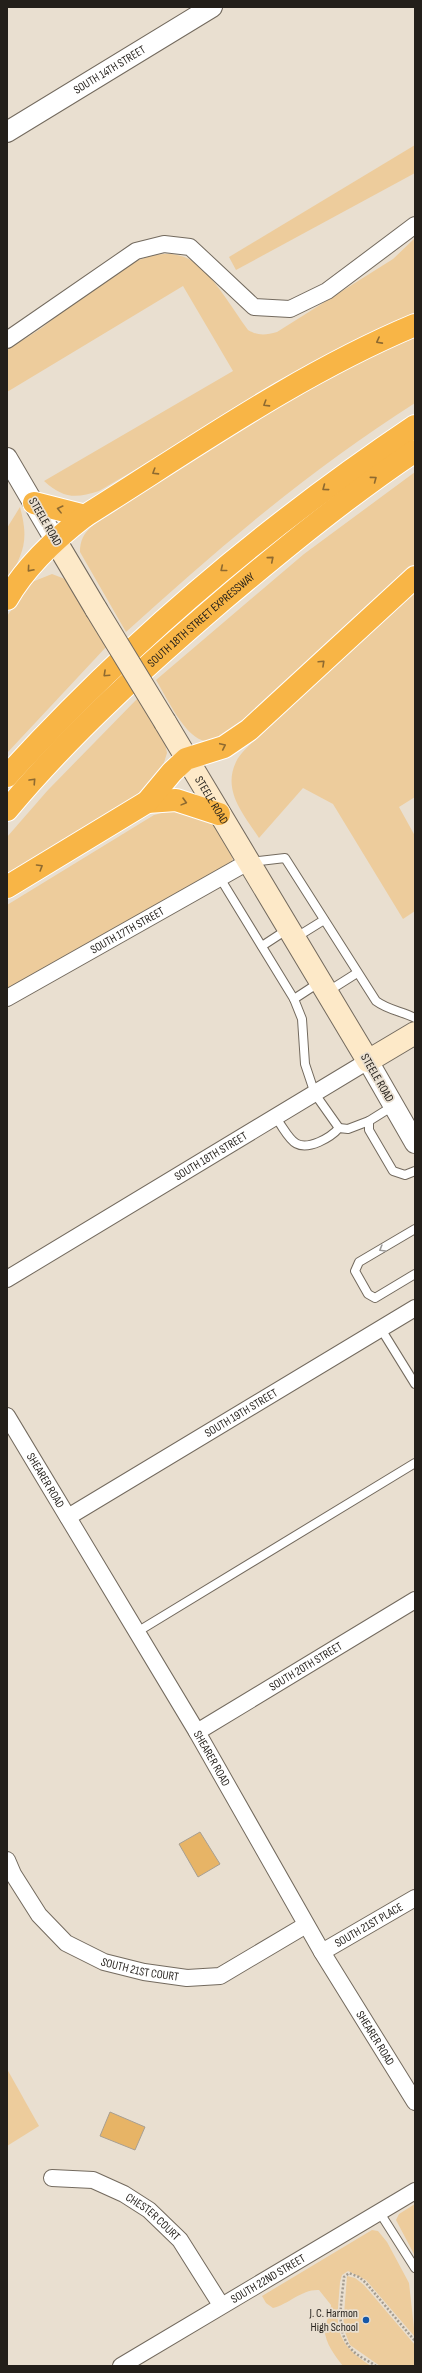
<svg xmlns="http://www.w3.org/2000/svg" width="422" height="2373" viewBox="0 0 422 2373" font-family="'Sofia Sans Condensed',sans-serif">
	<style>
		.green { fill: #edcc9c }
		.building { fill: #e7b466; stroke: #a89f91 }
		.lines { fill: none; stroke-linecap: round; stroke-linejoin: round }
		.service-casing { stroke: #736a5e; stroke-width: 10 }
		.minor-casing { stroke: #736a5e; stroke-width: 18 }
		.tertiary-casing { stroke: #736a5e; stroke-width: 22 }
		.secondary-casing { stroke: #736a5e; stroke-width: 24 }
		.motorway-casing { stroke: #fff; stroke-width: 24 }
		.path { stroke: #a49c90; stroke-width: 2.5; stroke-dasharray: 2 2; stroke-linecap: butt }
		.service { stroke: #fff; stroke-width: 8 }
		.minor { stroke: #fff; stroke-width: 16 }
		.tertiary { stroke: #fff; stroke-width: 20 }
		.secondary { stroke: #fde9c8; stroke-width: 22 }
		.motorway { stroke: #f8b546; stroke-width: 22 }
		.secondary-bridge-casing { stroke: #736a5e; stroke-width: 24; stroke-linecap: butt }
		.secondary-bridge { stroke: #fde9c8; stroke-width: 22 }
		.oneway { stroke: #8e6a30 }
		.oneway2 { stroke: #9c9a98 }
		.poi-dot { fill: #1557a8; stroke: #e9dfd0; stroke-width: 1.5 }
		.labels { text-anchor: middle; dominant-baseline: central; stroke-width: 3.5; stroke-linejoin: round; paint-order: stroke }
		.street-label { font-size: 12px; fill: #231f1a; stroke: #e9dfd0 }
		.poi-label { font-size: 12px; fill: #231f1a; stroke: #e9dfd0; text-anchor: end }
	</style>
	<rect width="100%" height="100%" fill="#e9dfd0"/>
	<g class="green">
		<path d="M415,145V173L236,270L229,257Z"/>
		<path d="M415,238V315L255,399L99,491C75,499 63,498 44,481L233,371L183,286L7,392V349C19,342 32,335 43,327C80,300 153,224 200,267C219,284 233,310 248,330C258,336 266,335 277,332L393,259Z"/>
		<path d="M415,334V403C311,469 217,549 126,632L80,552C80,529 97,523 114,512C119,509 124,504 128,500L334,373Z"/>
		<path d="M415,472V566L238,729C228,734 217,742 206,741C186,740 166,696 156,680L304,554Z"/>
		<path d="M20,507C29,541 24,552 7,582V528Z"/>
		<path d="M52,574L65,579L107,646L7,753V616L32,582Z"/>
		<path d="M415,592V797L399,807L415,836V911L403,919L333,804L303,788L259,838C244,815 222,791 236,762C240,753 250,745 257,738Z"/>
		<path d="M138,698L165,743L167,753L162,769L143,793L7,882V837L48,790Z"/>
		<path d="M181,808L211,819L233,856L232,863L7,991V905L154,815Z"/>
		<path d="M7,2069L39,2126L7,2146Z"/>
		<path d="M415,2204V2256L396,2220L399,2214Z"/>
		<path d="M372,2230L378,2231L387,2242L409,2283L415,2337L366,2280L348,2271L342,2275L340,2282C337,2326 331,2340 371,2366H343C335,2356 323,2340 325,2327C327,2319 331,2313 331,2305L319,2290C302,2289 289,2304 273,2308L266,2303L262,2296Z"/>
		<path d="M347,2276L355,2278L364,2285L415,2345V2366H380L350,2345L343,2327Z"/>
	</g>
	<g class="building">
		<path d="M200,1832L220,1864L198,1877L179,1844Z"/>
		<path d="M110,2112L145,2127L135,2150L100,2136Z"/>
	</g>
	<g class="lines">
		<g class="service-casing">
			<g id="service">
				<path d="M251,862L285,858L376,1001C388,1010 401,1011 415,1018"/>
				<path d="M220,878L294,999L302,1019L305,1064L315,1094L339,1128"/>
				<path d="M295,938L324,920"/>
				<path d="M262,946L288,929"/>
				<path d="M327,992L357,973"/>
				<path d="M294,999L320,982"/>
				<path d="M393,1106L369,1121V1130L393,1171L405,1175L415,1171"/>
				<path d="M276,1118C290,1137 293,1153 319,1142C328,1138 333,1135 339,1128L348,1129L369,1121"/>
				<path d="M415,1229L359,1262L355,1271L368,1294L375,1298L415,1274"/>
				<path d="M381,1329L415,1384"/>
				<path d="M137,1632L415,1463"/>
				<path d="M380,2213L415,2268"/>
			</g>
		</g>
		<g class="minor-casing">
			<g id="minor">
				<path d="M7,340L136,251L164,244L190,247L254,307L290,309L327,291L415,225"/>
				<path id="s1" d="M7,998L248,862"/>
				<path id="s2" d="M7,1279L368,1061"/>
				<path id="s3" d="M7,1416L197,1732L322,1952L415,2102"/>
				<path id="s4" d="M68,1517L415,1308"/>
				<path id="s5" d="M197,1732L415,1600"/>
				<path id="s6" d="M7,1860L13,1874L39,1915L66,1943L104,1962L144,1972L187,1978L220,1976L306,1925"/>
				<path id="s7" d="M322,1952L415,1898"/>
				<path id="s8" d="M52,2178L93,2180L124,2194L149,2210L180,2240L221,2305"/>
				<path id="s9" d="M121,2366L415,2191"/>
			</g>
		</g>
		<g class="tertiary-casing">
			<g id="tertiary">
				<path id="s10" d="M7,132L212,7"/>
				<path d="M7,458L55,540"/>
				<path d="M368,1061L415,1143"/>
			</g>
		</g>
		<g class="secondary-casing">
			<g id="secondary">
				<path d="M55,540L96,609"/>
				<path id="s11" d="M165,722L368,1061L415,1033"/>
			</g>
		</g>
		<g class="motorway-casing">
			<g id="motorway">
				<path d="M34,503L85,516"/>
				<path d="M7,599C26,566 55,539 85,516C192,449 298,374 415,325"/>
				<path d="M7,776C128,643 266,526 415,426"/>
				<path d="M147,802L176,800L219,814"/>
				<path id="s12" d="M7,810C72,732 147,665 224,599C286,547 348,496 415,451"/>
				<path d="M7,887L147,802L172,772L186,759L224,747L249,730L415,577"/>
			</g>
		</g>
		<path class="path" d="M376,2366C369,2361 359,2357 353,2351C334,2332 342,2301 344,2277L349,2273L359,2277L366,2283L415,2341"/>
		<use href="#service" class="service"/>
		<use href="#minor" class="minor"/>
		<use href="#tertiary" class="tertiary"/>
		<use href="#secondary" class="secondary"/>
		<use href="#motorway" class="motorway"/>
		<g class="secondary-bridge-casing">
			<path id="secondary-bridge" d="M96,609L165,722"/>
		</g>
		<use href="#secondary-bridge" class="secondary-bridge"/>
	</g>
	<defs><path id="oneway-chevron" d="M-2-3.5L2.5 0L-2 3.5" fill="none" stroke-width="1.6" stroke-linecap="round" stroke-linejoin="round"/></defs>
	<g class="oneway">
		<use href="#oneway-chevron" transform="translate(379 341) rotate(152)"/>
		<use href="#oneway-chevron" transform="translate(266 404) rotate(148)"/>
		<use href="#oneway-chevron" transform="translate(155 472) rotate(148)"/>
		<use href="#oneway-chevron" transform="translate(374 479) rotate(-37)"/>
		<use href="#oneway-chevron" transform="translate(325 488) rotate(143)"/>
		<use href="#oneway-chevron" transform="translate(60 509) rotate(-166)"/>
		<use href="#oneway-chevron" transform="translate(271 559) rotate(-40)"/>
		<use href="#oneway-chevron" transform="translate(30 569) rotate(131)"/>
		<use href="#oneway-chevron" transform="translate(223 569) rotate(141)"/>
		<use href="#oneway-chevron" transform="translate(322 663) rotate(-43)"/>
		<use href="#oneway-chevron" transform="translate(106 674) rotate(137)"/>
		<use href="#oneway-chevron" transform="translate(223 746) rotate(-25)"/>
		<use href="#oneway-chevron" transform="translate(33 781) rotate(-47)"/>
		<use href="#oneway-chevron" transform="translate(184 802) rotate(15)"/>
		<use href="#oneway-chevron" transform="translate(40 867) rotate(-31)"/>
	</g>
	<use class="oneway2" href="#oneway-chevron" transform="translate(382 1249) rotate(149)"/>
	<circle class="poi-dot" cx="366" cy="2320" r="4"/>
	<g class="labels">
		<g class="street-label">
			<text stroke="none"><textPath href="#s10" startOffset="120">SOUTH 14TH STREET</textPath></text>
			<text transform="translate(45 522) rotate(60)">STEELE ROAD</text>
			<text stroke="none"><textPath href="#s12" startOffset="272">SOUTH 18TH STREET EXPRESSWAY</textPath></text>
			<text stroke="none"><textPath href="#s11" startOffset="91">STEELE ROAD</textPath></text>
			<text stroke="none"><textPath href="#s1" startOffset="138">SOUTH 17TH STREET</textPath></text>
			<text transform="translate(377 1078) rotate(60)">STEELE ROAD</text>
			<text stroke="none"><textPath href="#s2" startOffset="238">SOUTH 18TH STREET</textPath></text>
			<text stroke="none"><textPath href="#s4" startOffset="202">SOUTH 19TH STREET</textPath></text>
			<text stroke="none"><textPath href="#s3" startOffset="75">SHEARER ROAD</textPath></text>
			<text stroke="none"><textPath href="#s5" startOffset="127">SOUTH 20TH STREET</textPath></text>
			<text stroke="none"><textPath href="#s3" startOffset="399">SHEARER ROAD</textPath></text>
			<text stroke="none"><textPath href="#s7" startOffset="54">SOUTH 21ST PLACE</textPath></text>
			<text stroke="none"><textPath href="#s6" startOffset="182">SOUTH 21ST COURT</textPath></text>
			<text stroke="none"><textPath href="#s3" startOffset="723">SHEARER ROAD</textPath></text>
			<text stroke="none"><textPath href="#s8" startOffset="112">CHESTER COURT</textPath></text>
			<text stroke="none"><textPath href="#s9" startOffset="171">SOUTH 22ND STREET</textPath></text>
		</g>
		<g class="poi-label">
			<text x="358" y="2313">J. C. Harmon<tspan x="358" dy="14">High School</tspan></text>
		</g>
	</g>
	<rect width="422" height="2373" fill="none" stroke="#231f1a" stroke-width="16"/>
</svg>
